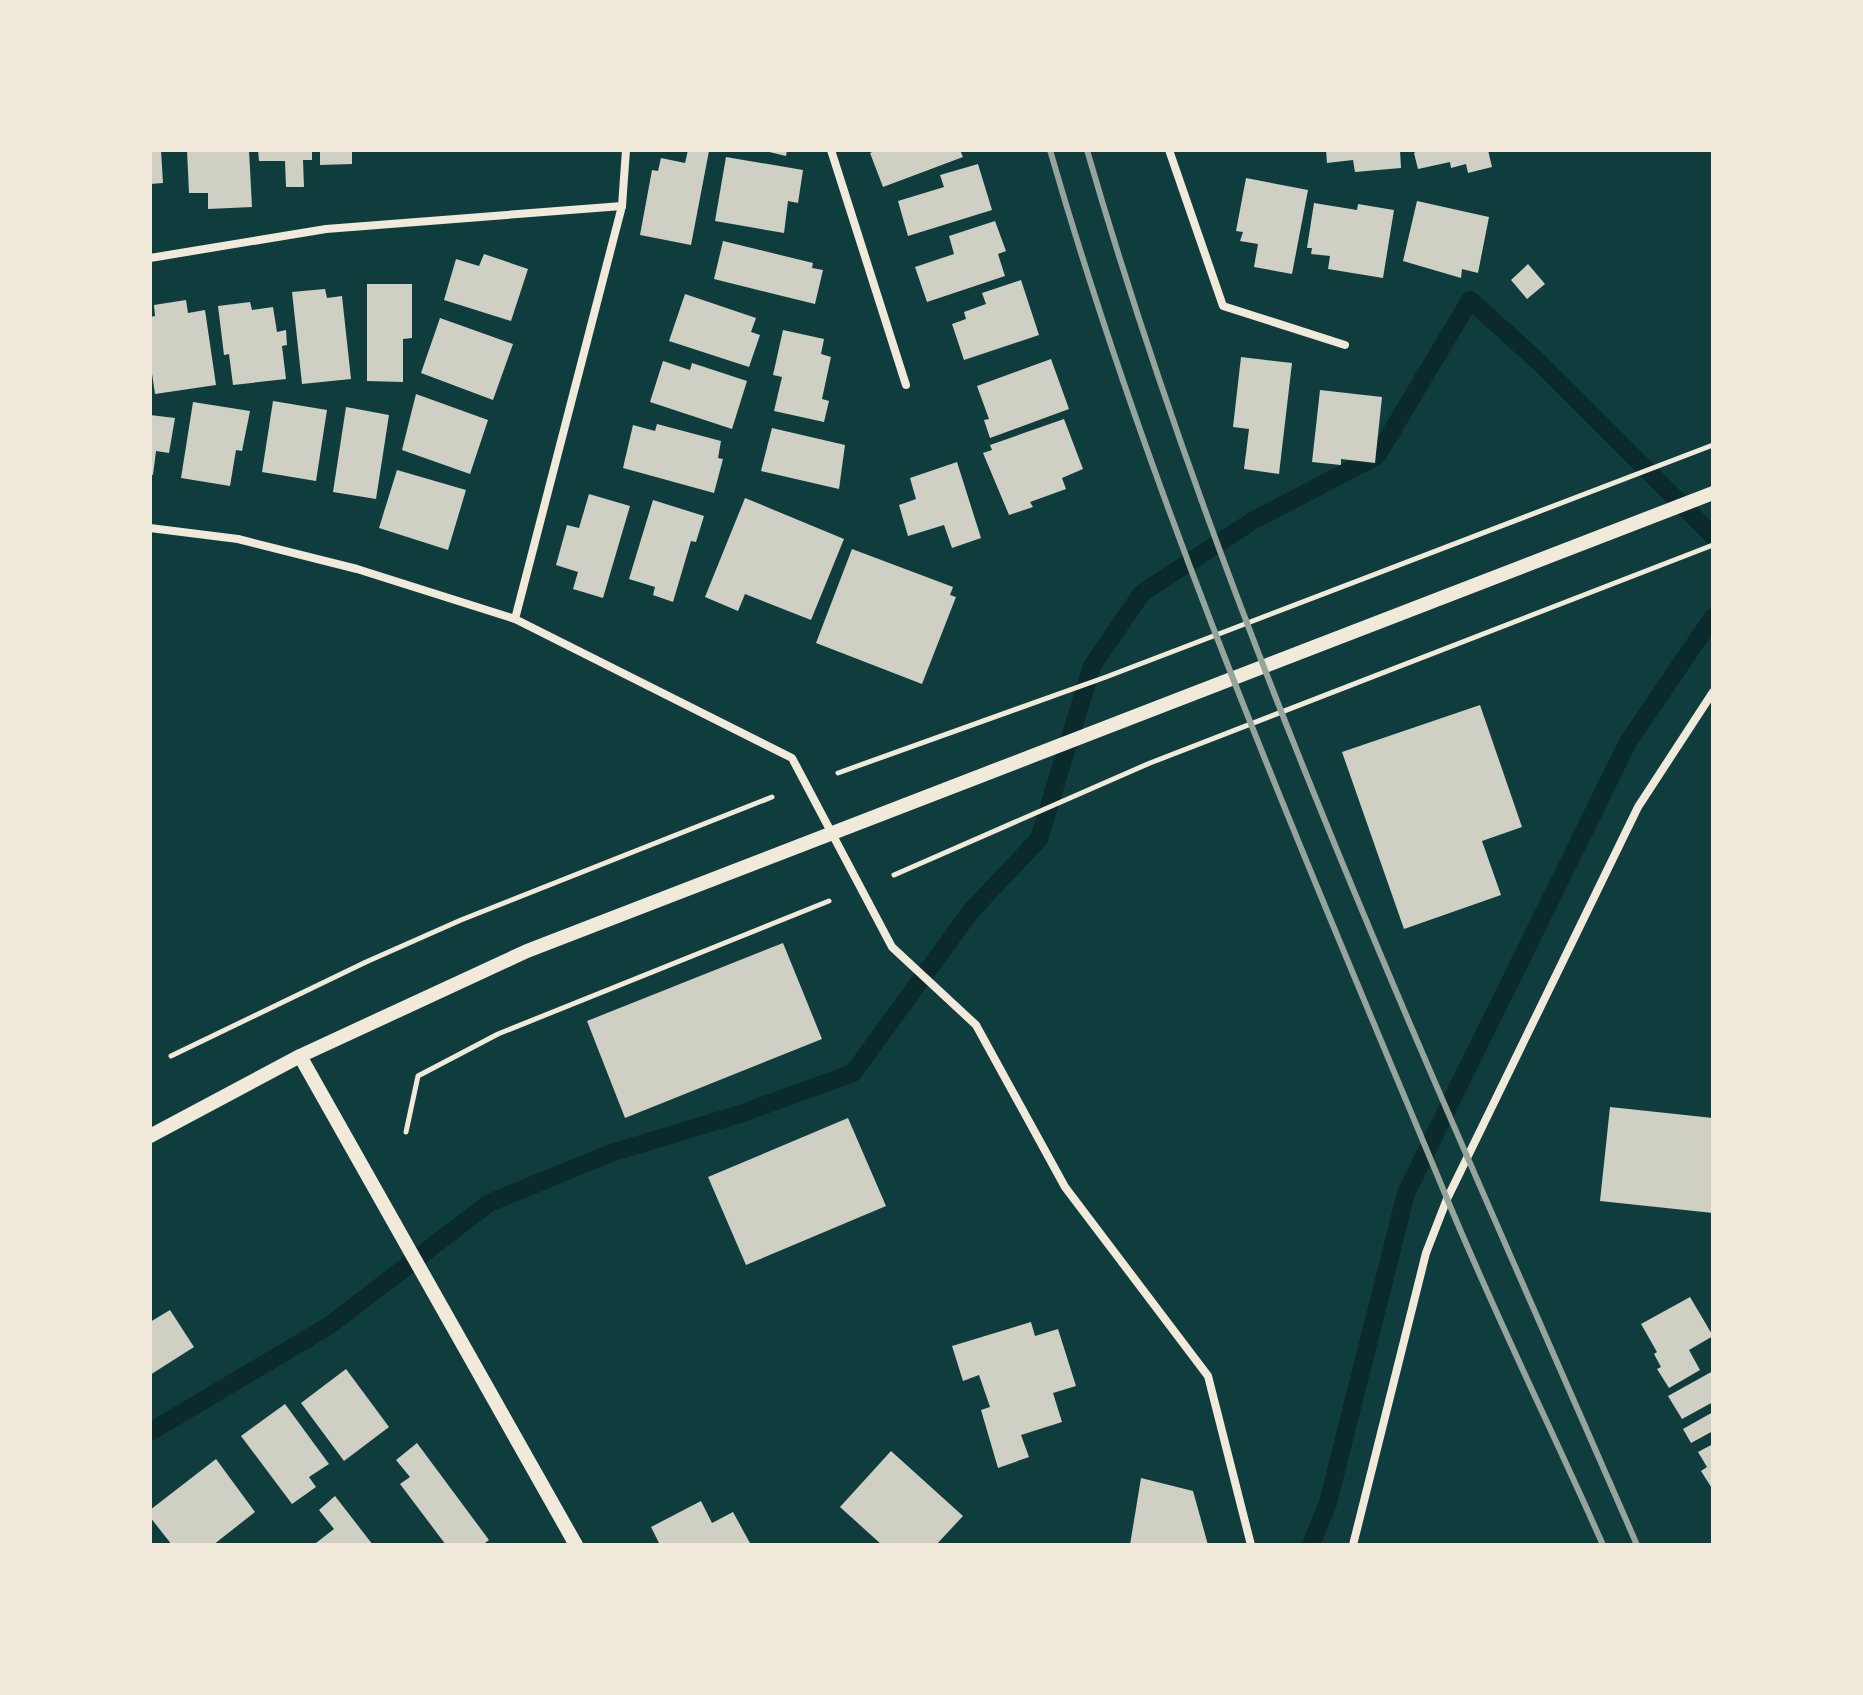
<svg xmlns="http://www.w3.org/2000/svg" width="1863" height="1695" viewBox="0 0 1863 1695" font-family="'Nunito Sans',sans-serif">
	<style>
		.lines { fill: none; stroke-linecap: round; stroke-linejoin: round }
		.stream { stroke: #0a2a2b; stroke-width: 18 }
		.building { fill: #cfcfc3 }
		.path { stroke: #f1e9da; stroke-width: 5 }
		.minor { stroke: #f1e9da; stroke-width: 8 }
		.tertiary { stroke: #f1e9da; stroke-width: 14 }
		.rail { stroke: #97a49c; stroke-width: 6 }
	</style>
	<rect width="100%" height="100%" fill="#0f3d3e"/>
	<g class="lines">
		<g class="stream">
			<path d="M150,1432L330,1325L489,1203L611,1153L740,1114L853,1073L971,911L1039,839L1092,666L1142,593L1254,520L1377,456L1470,300L1541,364L1713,536"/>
			<path d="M1311,1545L1328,1503L1406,1193L1628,742L1713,617"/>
		</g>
	</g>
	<g class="building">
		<path d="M150,150H161L163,183L150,184Z"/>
		<path d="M187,150H249L252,207L208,209V193H189Z"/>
		<path d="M258,150H312V160H303L304,187H286L285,161H259Z"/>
		<path d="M320,150H352V164L320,165Z"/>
		<path d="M688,150L709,151L691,245L640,235L652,170L658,171L661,158L685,163Z"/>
		<path d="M761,150H787L786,156Z"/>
		<path d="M877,150H960L963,157L883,187L870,153Z"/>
		<path d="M1326,150H1400L1401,168L1355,172L1353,160L1327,163Z"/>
		<path d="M1418,150H1488L1492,167L1468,173L1466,164L1451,168L1450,162L1418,169L1414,153Z"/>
		<path d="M726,157L803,170L798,203L788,201L784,233L715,221Z"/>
		<path d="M978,164L992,210L908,236L898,201L944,187L940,175Z"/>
		<path d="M1246,178L1308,190L1292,274L1254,267L1258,244L1240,241L1243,232L1236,231Z"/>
		<path d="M1417,201L1489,217L1478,273L1462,269L1461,278L1403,261Z"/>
		<path d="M1314,203L1357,210L1358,204L1394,210L1383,278L1328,269L1330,256L1311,254L1312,248H1307Z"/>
		<path d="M995,221L1006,251L998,254L1005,276L927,302L915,267L954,254L949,236Z"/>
		<path d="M723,241L813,263L812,268L823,270L815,304L714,279Z"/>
		<path d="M484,254L528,269L511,321L444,300L456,259L479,266Z"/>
		<path d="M1528,264L1545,284L1527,299L1511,280Z"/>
		<path d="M1021,280L1039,335L964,360L952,324L966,319L964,312L986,304L982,293Z"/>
		<path d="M367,284H412V338L403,339V382L367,381Z"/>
		<path d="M325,289L327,298L342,296L351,379L302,384L292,292Z"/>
		<path d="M685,294L756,318L751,332L760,335L749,367L669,341Z"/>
		<path d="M186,300L188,313L205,310L216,385L155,394L150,360V317L155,316L154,305Z"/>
		<path d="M250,302L252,310L273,307L277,332L286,330L287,345L282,346L286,379L233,385L229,354L224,355L218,306Z"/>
		<path d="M440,318L513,344L493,400L421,373Z"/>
		<path d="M783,330L824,339L821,354L831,357L822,399L829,401L824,422L774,411L782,377L773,375Z"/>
		<path d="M1241,357L1292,363L1279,474L1244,469L1249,429L1233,427Z"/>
		<path d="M1051,359L1069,409L990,438L984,420L989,419L977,386Z"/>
		<path d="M663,361L690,370L692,363L747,381L732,429L650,402Z"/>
		<path d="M1320,390L1382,397L1375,463L1341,459V465L1312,462Z"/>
		<path d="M416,394L488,420L470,474L402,450Z"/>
		<path d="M273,401L327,410L316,481L262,472Z"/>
		<path d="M193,402L250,411L242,451L236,450L230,486L181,478Z"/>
		<path d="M346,407L389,415L376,499L333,492Z"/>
		<path d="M150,415L175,418L169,453L156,451L153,475L150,474Z"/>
		<path d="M1064,419L1083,469L1062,478L1066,489L1030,502L1033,507L1009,515L983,453L992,450L990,445Z"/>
		<path d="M657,424L721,441L718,458L723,459L714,493L623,468L633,425L655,431Z"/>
		<path d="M772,428L845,445L839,489L761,471Z"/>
		<path d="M957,462L981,538L952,548L944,525L908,536L899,505L916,499L910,478Z"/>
		<path d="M397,470L466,490L448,550L379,528Z"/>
		<path d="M589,494L630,506L603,598L573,589L578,572L556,565L567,525L579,528Z"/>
		<path d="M745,498L844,539L811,620L745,594L738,611L705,597Z"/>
		<path d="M653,500L704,516L696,542L691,541L673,602L653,595L655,587L629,579Z"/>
		<path d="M852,549L953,587L950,595L956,597L922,684L816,643Z"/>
		<path d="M1480,705L1522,827L1482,841L1501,895L1404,929L1342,752Z"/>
		<path d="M783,943L822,1039L625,1118L587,1021Z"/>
		<path d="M1610,1107L1713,1118V1213L1600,1201Z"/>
		<path d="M848,1118L886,1206L746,1265L708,1177Z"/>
		<path d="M1690,1297L1713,1336L1689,1350L1700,1370L1669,1388L1657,1369L1661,1367L1654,1354L1657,1352L1641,1324Z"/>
		<path d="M170,1310L194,1347L150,1375V1322Z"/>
		<path d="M1031,1322L1035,1336L1058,1329L1076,1386L1053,1393L1062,1422L1021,1435L1029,1457L998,1468L981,1410L990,1407L979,1375L963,1381L952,1346Z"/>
		<path d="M346,1369L389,1427L344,1461L301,1403Z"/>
		<path d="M1713,1371V1402L1682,1419L1668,1396Z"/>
		<path d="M285,1404L329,1464L309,1477L316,1487L292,1504L241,1436Z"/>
		<path d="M1713,1412V1431L1691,1443L1683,1429Z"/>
		<path d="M417,1443L489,1540L482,1545H446L400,1484L410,1477L396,1460Z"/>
		<path d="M1713,1444V1490L1701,1471L1707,1467L1698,1452Z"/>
		<path d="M891,1451L963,1516L936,1545H882L840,1507Z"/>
		<path d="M216,1459L255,1512L213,1545H172L150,1517V1510Z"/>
		<path d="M1141,1478L1193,1491L1208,1545H1130Z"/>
		<path d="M335,1496L373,1545L316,1543L334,1529L319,1510Z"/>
		<path d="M701,1501L712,1523L733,1512L751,1545H660L651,1527Z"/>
	</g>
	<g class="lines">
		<g class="path">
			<path d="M838,773L1106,677L1713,445"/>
			<path d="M894,875L1150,763L1713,545"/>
			<path d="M171,1056L366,962L461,920L772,797"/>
			<path d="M406,1132L418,1076L498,1034L829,901"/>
		</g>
		<g class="minor">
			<path d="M831,150L906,385"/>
			<path d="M1169,150L1223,306L1345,345"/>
			<path d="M150,258L326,229L622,206"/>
			<path d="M150,528L238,539L357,569L515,619L792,758L892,947L976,1025L1065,1187L1208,1376L1251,1545"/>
			<path d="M515,619L622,206L626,150"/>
			<path d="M1353,1545L1426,1253L1447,1199L1638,807L1713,692"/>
		</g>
		<g class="tertiary">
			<path d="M300,1056L576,1545"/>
			<path d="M150,1136L300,1056L527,951L1713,493"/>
		</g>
		<g class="rail">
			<path d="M1050,150C1154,511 1304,855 1448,1201C1496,1317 1552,1430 1603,1545"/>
			<path d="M1087,150C1226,631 1438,1087 1637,1545"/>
		</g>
	</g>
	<rect width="1863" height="1695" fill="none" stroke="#f1e9da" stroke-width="304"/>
</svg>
